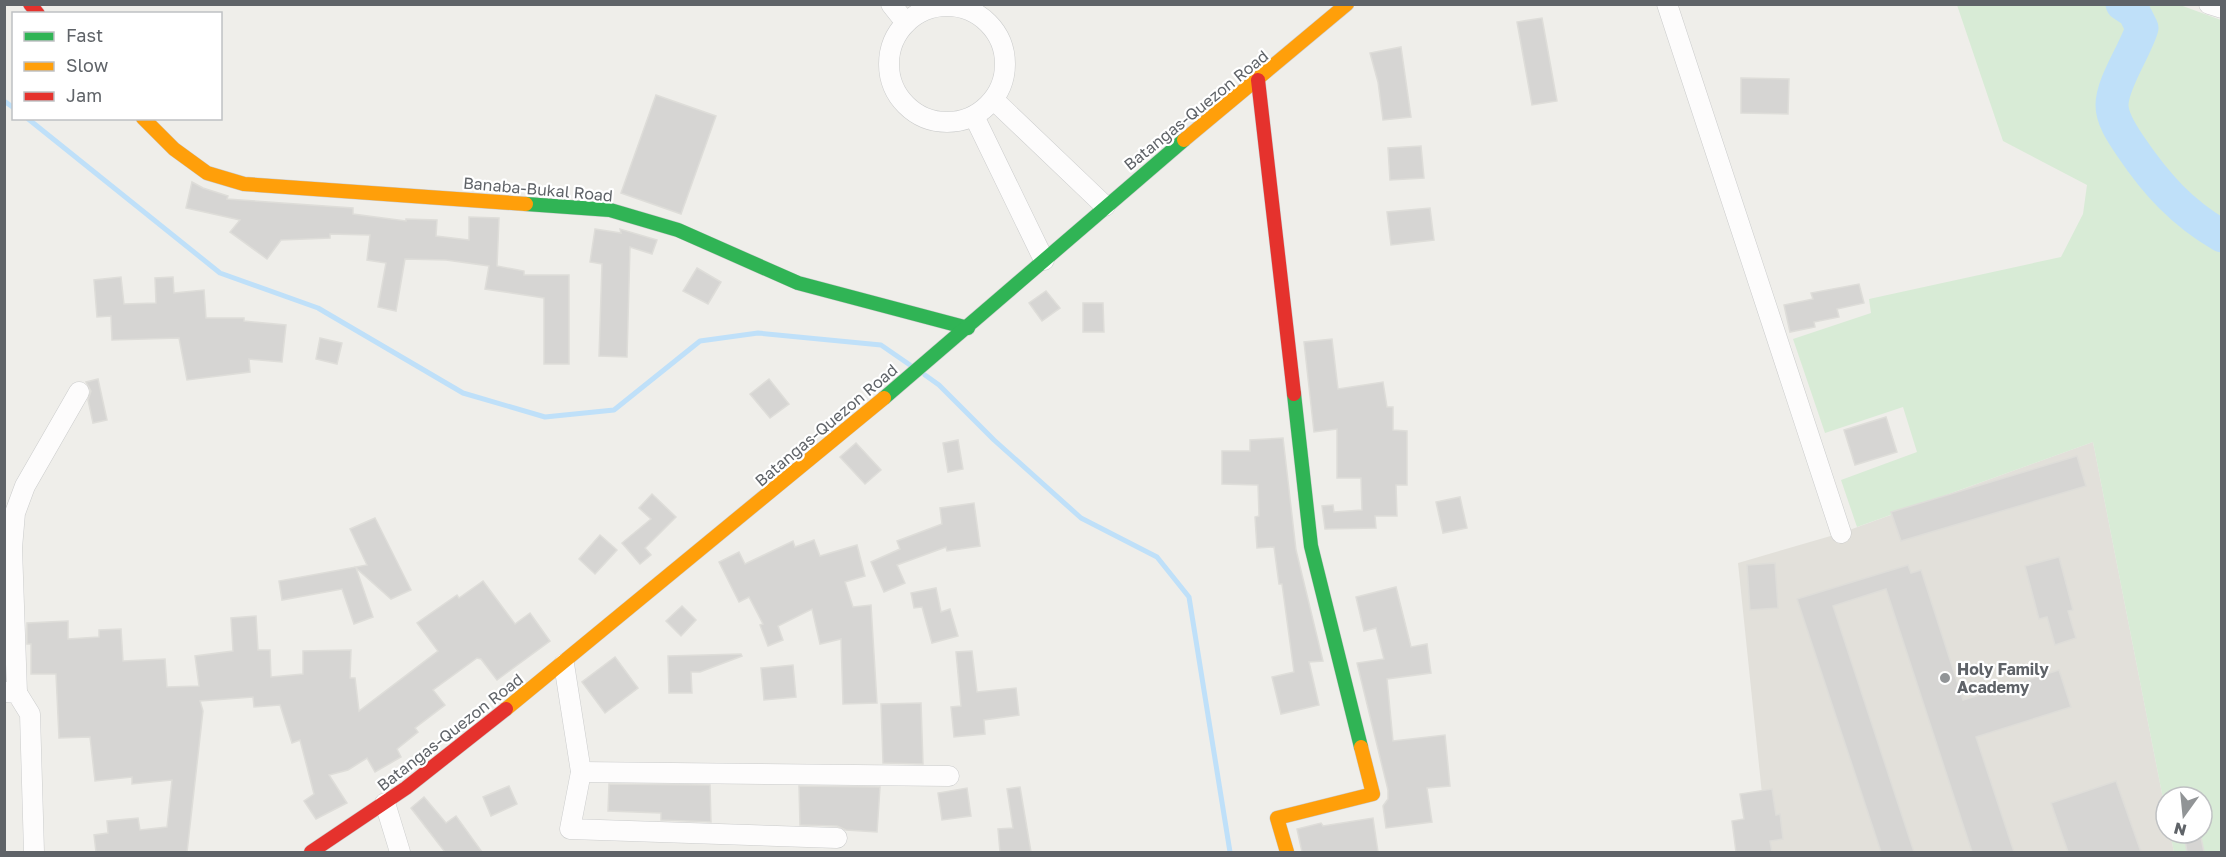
<svg xmlns="http://www.w3.org/2000/svg" width="2226" height="857" viewBox="0 0 2226 857" font-family="'Golos Text',sans-serif">
	<style>
		.education { fill: #e2e0da }
		.green { fill: #d8ebd6 }
		.lines { fill: none; stroke-linecap: round; stroke-linejoin: round }
		.stream { stroke: #bfe0f9; stroke-width: 5 }
		.river { stroke: #bfe0f9; stroke-width: 33 }
		.building { fill: #d6d5d3; stroke: #deddd9; stroke-width: 1.5 }
		.street-casing { stroke: #cbcccc; stroke-width: 21 }
		.fast-casing { stroke: #cacacb; stroke-width: 15 }
		.slow-casing { stroke: #cacacb; stroke-width: 15 }
		.jam-casing { stroke: #cacacb; stroke-width: 15 }
		.street { stroke: #fdfcfc; stroke-width: 20 }
		.fast { stroke: #30b455; stroke-width: 14 }
		.slow { stroke: #ff9f0a; stroke-width: 14 }
		.jam { stroke: #e5322d; stroke-width: 14 }
		.poi-dot { fill: #919496; stroke: #fff; stroke-width: 2 }
		.labels { text-anchor: middle; dominant-baseline: central; stroke-width: 4.5; stroke-linejoin: round; paint-order: stroke }
		.street-label { font-size: 16px; fill: #5f6368; stroke: #fff }
		.poi-label { font-size: 16px; font-weight: bold; fill: #5f6368; stroke: #fff; text-anchor: start }
	</style>
	<rect width="100%" height="100%" fill="#efeeea"/>
	<path class="education" d="M2093,442L2166,814V833H2170L2174,852H1768L1738,563L1841,533Z"/>
	<path class="green" d="M1957,5H2180L2221,20V852H2174L2170,833H2202V797H2166V814L2093,442L1857,527L1841,480L1917,452L1903,407L1825,433L1793,339L1871,313L1869,299L2061,257L2083,214L2087,185L2003,141Z"/>
	<g class="lines">
		<g class="stream">
			<path d="M4,101L14,108"/>
			<path d="M27,118L220,273L318,308L463,393L545,417L614,410L700,341L758,333L881,345L910,365"/>
			<path d="M925,375L939,385L994,440L1081,518L1157,557L1189,597L1230,852"/>
		</g>
		<path class="river" d="M2122,4L2134,12L2142,28C2135,51 2112,83 2112,105C2112,120 2123,135 2131,147C2156,184 2182,213 2222,236"/>
	</g>
	<g class="building">
		<path d="M1542,18L1557,101L1532,105L1517,22Z"/>
		<path d="M1401,47L1411,117L1383,120L1378,82L1370,53Z"/>
		<path d="M1741,78L1789,79L1788,114L1741,113Z"/>
		<path d="M656,95L716,116L681,214L621,193Z"/>
		<path d="M1421,146L1424,178L1390,180L1388,148Z"/>
		<path d="M192,182L203,188L228,196L227,199L353,208V214L406,221V219L437,220L436,236L469,240V217L499,218L497,266L524,271V275H569V364H544V298L485,289L489,266L446,260L405,259L396,311L378,307L386,263L367,260L370,235L330,234V238L281,240L267,259L230,232L240,220L186,208Z"/>
		<path d="M1430,208L1434,240L1391,245L1387,212Z"/>
		<path d="M595,229L621,233L620,229L657,240L652,254L630,247L627,357L599,356L602,264L590,262Z"/>
		<path d="M697,268L721,282L708,304L683,291Z"/>
		<path d="M121,277L124,304L156,303L155,278L173,277L174,293L204,290L206,318H244V321L286,325L282,362L249,359L250,372L187,380L179,338L112,340L111,316L97,317L94,280Z"/>
		<path d="M1859,284L1864,303L1837,309L1839,317L1814,322L1815,327L1790,332L1784,305L1813,299L1811,293Z"/>
		<path d="M1046,291L1060,308L1042,321L1029,303Z"/>
		<path d="M1083,303H1103L1104,332H1083Z"/>
		<path d="M320,338L342,343L337,364L316,359Z"/>
		<path d="M1332,339L1338,389L1383,382L1387,407H1393V430L1407,431V485H1396L1397,516H1375L1376,528L1325,529L1322,506L1333,505L1334,512L1362,510L1361,478H1337V429L1314,432L1304,342Z"/>
		<path d="M98,379L107,420L93,423L88,400L91,391L86,382Z"/>
		<path d="M769,379L789,404L770,418L750,394Z"/>
		<path d="M1886,417L1897,452L1855,465L1844,430Z"/>
		<path d="M1283,438L1296,550L1323,661L1309,662L1319,705L1281,714L1272,677L1294,672L1282,584H1279L1274,547L1257,548L1255,517L1259,516L1258,485L1222,484V451H1250V440Z"/>
		<path d="M958,440L963,469L948,472L943,443Z"/>
		<path d="M856,443L881,470L865,484L840,457Z"/>
		<path d="M2077,456L2086,486L1901,541L1891,512Z"/>
		<path d="M652,494L676,517L645,548L651,555L640,564L622,543L651,519L639,508Z"/>
		<path d="M1460,497L1467,528L1443,533L1436,502Z"/>
		<path d="M974,503L980,546L947,551L946,547L897,565L905,583L884,592L871,562L900,549L897,541L942,524L940,508Z"/>
		<path d="M375,518L411,590L391,599L356,568L373,617L354,624L342,589L282,600L279,581L367,565L350,529Z"/>
		<path d="M600,535L617,550L595,574L579,559Z"/>
		<path d="M814,540L820,556L857,545L865,576L845,582L853,607L871,605L877,703L843,704L841,639L820,644L812,609L778,626L783,640L768,646L760,625L763,624L749,597L739,602L719,562L739,552L745,564L793,541L795,547Z"/>
		<path d="M2059,557L2073,610L2068,611L2076,638L2055,645L2047,617L2039,619L2025,566Z"/>
		<path d="M1775,563L1778,608L1750,610L1747,565Z"/>
		<path d="M1908,565L1911,573L1921,570L1963,700L2059,670L2071,707L1976,737L2014,852H1972L1886,589L1833,606L1914,852H1881L1797,599Z"/>
		<path d="M483,581L515,624L530,613L550,641L497,680L481,659L477,658L433,690L445,705L415,728L418,732L397,749L401,757L375,772L367,758L348,770L329,775L347,803L316,819L304,801L314,794L300,740L292,743L280,705L254,707L253,697L200,701L203,711L187,852H96L94,835L108,833L107,821L138,818L140,830L167,827L172,780L132,784V777L95,781L90,737L59,738L56,674H31V644H27V623L68,621V639L99,637V630L121,629L123,661L165,659L167,687L199,686L195,656L233,651L231,618L256,616L258,650H270L271,677L303,674V651L351,650L350,678H355L359,711L438,651L417,623L457,595L459,598Z"/>
		<path d="M1396,587L1411,647L1427,644L1431,673L1387,679L1393,741L1445,735L1450,786L1427,788L1432,822L1386,828L1383,806L1388,799V790L1357,663L1384,659L1376,628L1364,631L1356,597Z"/>
		<path d="M936,588L941,612L950,609L958,636L932,643L922,607L914,608L911,593Z"/>
		<path d="M682,606L696,620L681,636L666,621Z"/>
		<path d="M972,651L977,692L1016,688L1019,715L984,720L985,734L954,737L951,707L961,706L956,652Z"/>
		<path d="M741,654L742,656L700,672H691L692,693H669L668,656Z"/>
		<path d="M615,657L638,688L605,713L582,682Z"/>
		<path d="M793,665L796,697L764,700L761,668Z"/>
		<path d="M921,703L923,764L883,763L881,704Z"/>
		<path d="M2116,781L2141,852H2068L2051,803Z"/>
		<path d="M609,784L710,785L711,822L661,820V813L608,811Z"/>
		<path d="M509,786L517,804L491,816L483,797Z"/>
		<path d="M799,786L880,787L877,832L846,830L837,826L800,825Z"/>
		<path d="M1020,787L1031,852H1000L998,829L1013,828L1007,789Z"/>
		<path d="M967,788L971,816L942,820L938,793Z"/>
		<path d="M1772,789L1776,815L1780,814L1783,839L1770,841L1772,852H1736L1732,821L1744,819L1740,794Z"/>
		<path d="M424,797L446,823L456,816L482,852H445L411,808Z"/>
		<path d="M1373,818L1378,852H1302L1297,829L1321,823L1323,826Z"/>
		<path d="M2184,833H2200L2204,852H2187Z"/>
	</g>
	<g class="lines">
		<g class="street-casing">
			<g id="street">
				<path d="M891,4L906,23"/>
				<path d="M1667,4L1841,533"/>
				<path d="M2209,4L2222,8"/>
				<circle cx="947" cy="64" r="58"/>
				<path d="M994,100L1105,206"/>
				<path d="M974,116L1044,260"/>
				<path d="M564,664L581,772L570,829L837,838"/>
				<path d="M6,692L17,693L30,714L34,852"/>
				<path d="M17,693L12,548L15,513L25,486L79,392"/>
				<path d="M581,772L949,776"/>
				<path d="M385,803L400,852"/>
			</g>
		</g>
		<g class="fast-casing">
			<g id="fast">
				<path d="M526,204L610,210L678,230L798,283L968,328"/>
				<path d="M1294,394L1311,546L1361,747"/>
				<path d="M884,398L1184,140"/>
			</g>
		</g>
		<g class="slow-casing">
			<g id="slow">
				<path d="M143,118L174,149L207,173L244,184L526,204"/>
				<path d="M1184,140L1347,4"/>
				<path d="M506,709L884,398"/>
				<path d="M1287,852L1277,818L1373,794L1361,747"/>
			</g>
		</g>
		<g class="jam-casing">
			<g id="jam">
				<path d="M30,4L38,14"/>
				<path d="M1258,80L1294,394"/>
				<path d="M311,852L406,788L506,709"/>
			</g>
		</g>
		<use href="#street" class="street"/>
		<use href="#fast" class="fast"/>
		<use href="#slow" class="slow"/>
		<use href="#jam" class="jam"/>
	</g>
	<circle class="poi-dot" cx="1945" cy="678" r="6"/>
	<g class="labels">
		<g class="street-label">
			<text transform="translate(1196 110) rotate(-39)">Batangas-Quezon Road</text>
			<text transform="translate(538 189) rotate(5)">Banaba-Bukal Road</text>
			<text transform="translate(826 425) rotate(-40)">Batangas-Quezon Road</text>
			<text transform="translate(450 732) rotate(-38)">Batangas-Quezon Road</text>
		</g>
		<g class="poi-label">
			<text x="1957" y="669">Holy Family<tspan x="1957" dy="18">Academy</tspan></text>
		</g>
	</g>
	<rect width="2226" height="857" fill="none" stroke="#5f6368" stroke-width="12"/>
	<rect x="12" y="12" width="210" height="108" fill="#ffffff" stroke="#bfc1c3" stroke-width="1.5"/>
	<rect x="24" y="32" width="30" height="9" fill="#30b455" stroke="#bfc1c3" stroke-width="1.5"/>
	<text x="66" y="42" font-size="18" fill="#5f6368">Fast</text>
	<rect x="24" y="62" width="30" height="9" fill="#ff9f0a" stroke="#bfc1c3" stroke-width="1.5"/>
	<text x="66" y="72" font-size="18" fill="#5f6368">Slow</text>
	<rect x="24" y="92" width="30" height="9" fill="#e5322d" stroke="#bfc1c3" stroke-width="1.5"/>
	<text x="66" y="102" font-size="18" fill="#5f6368">Jam</text>
	<g transform="translate(2184 815) rotate(195)"><circle r="28" fill="#ffffff" stroke="#bfc1c3" stroke-width="1.5"/>
	<path d="M0-4.5L10 22L0 15L-10 22Z" fill="#919496"/>
	<text y="-9" font-size="16" font-weight="bold" text-anchor="middle" fill="#5f6368">N</text>
	</g>
</svg>
